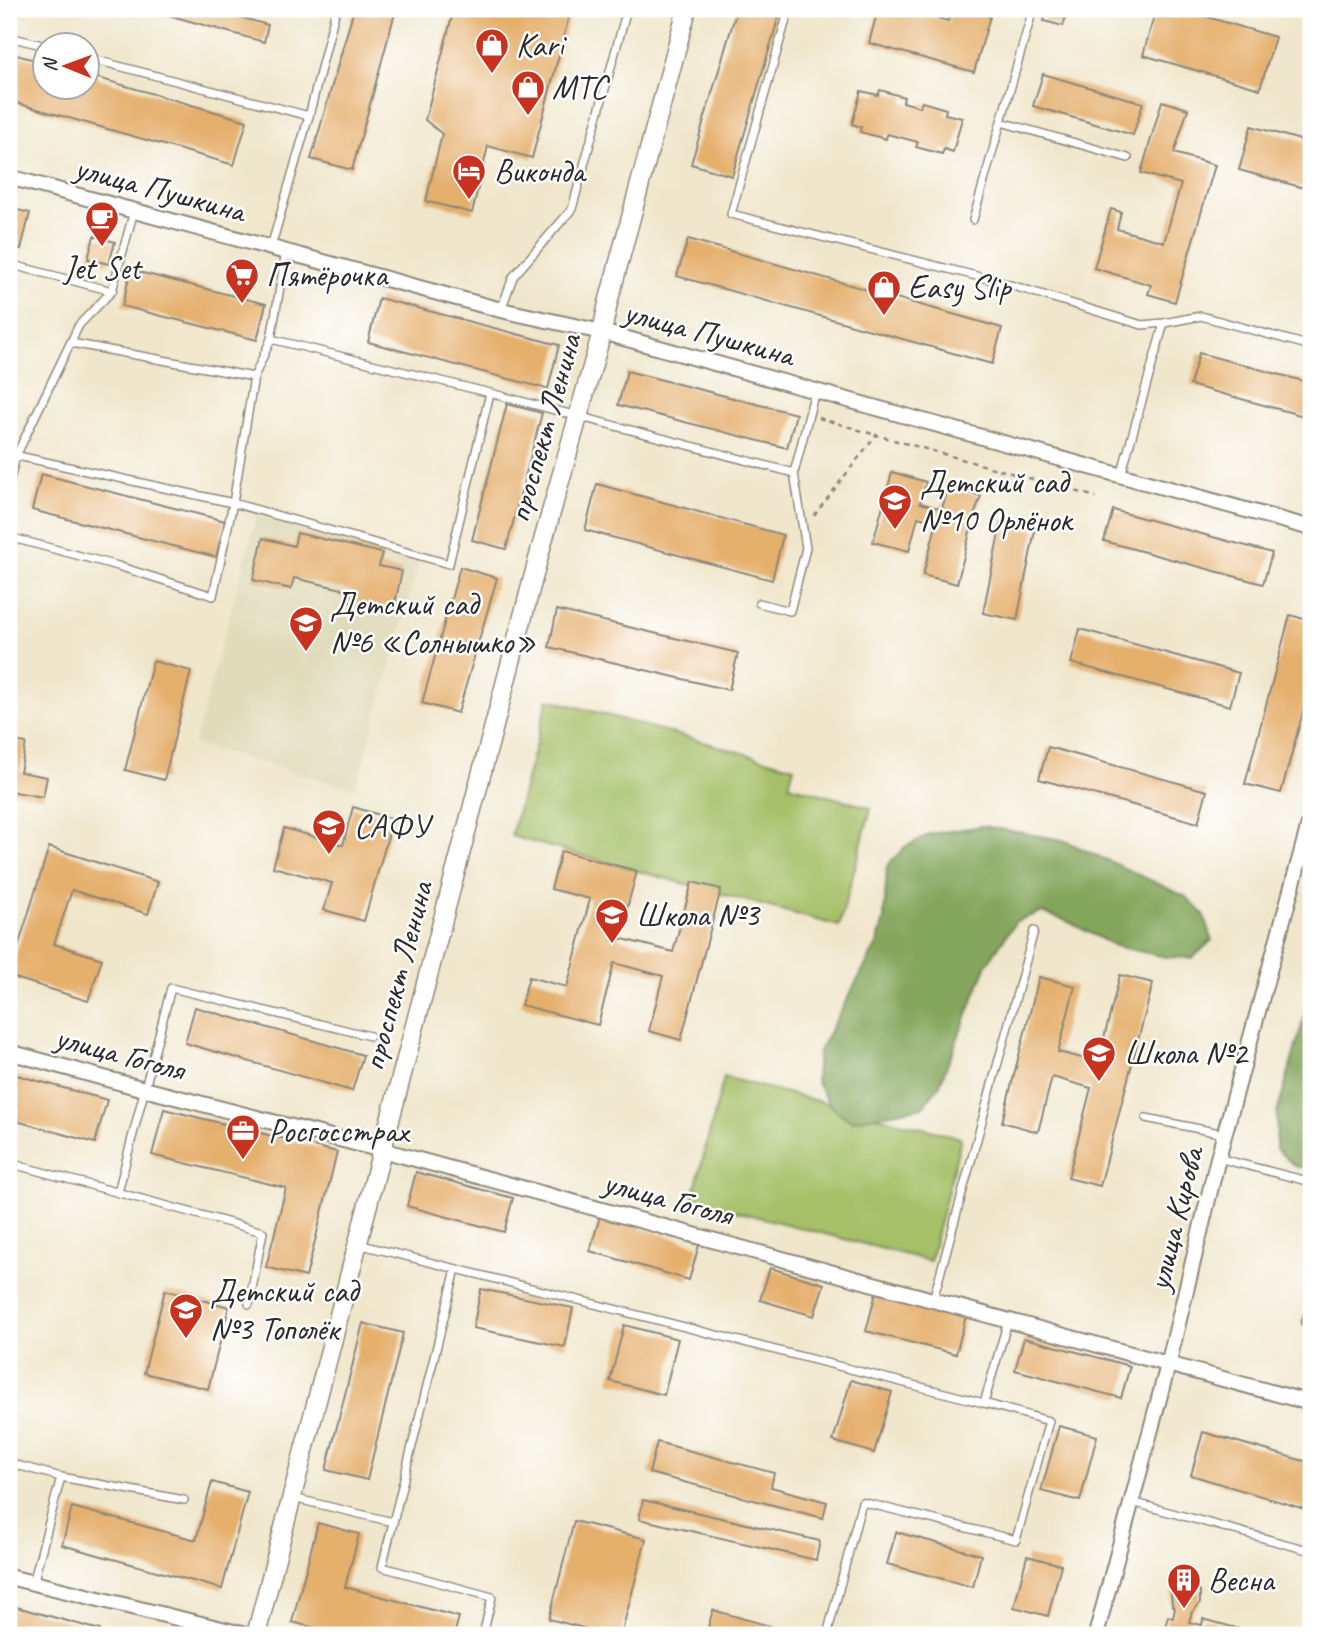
<svg xmlns="http://www.w3.org/2000/svg" width="1320" height="1644" viewBox="0 0 1320 1644" font-family="Caveat,sans-serif">
	<style>
		.built { fill: #e0dcbb }
		.green { fill: #a5c067; stroke: #687649; stroke-width: 2 }
		.forest { fill: #84a65c; stroke: #586844; stroke-width: 2 }
		.building { fill: #e5af6c }
		.lines { fill: none; stroke-linecap: round; stroke-linejoin: round }
		.service-casing { stroke: #8e887b; stroke-width: 10 }
		.minor-casing { stroke: #8e887b; stroke-width: 18 }
		.tertiary-casing { stroke: #8e887b; stroke-width: 21 }
		.path { stroke: #8e887b; stroke-width: 2.5; stroke-dasharray: 5 5; stroke-linecap: butt }
		.service { stroke: #fff; stroke-width: 7 }
		.minor { stroke: #fff; stroke-width: 14 }
		.tertiary { stroke: #fff; stroke-width: 18 }
		.labels { text-anchor: middle; dominant-baseline: central; stroke-width: 5; stroke-linejoin: round; paint-order: stroke }
		.poi-label { font-size: 33px; fill: #2b2b2b; stroke: #fff; text-anchor: start }
		.street-label { font-size: 33px; fill: #2b2b2b; stroke: #fff }
	</style>
	<rect width="100%" height="100%" fill="#fff"/>
	<filter id="ink" filterUnits="userSpaceOnUse"><feTurbulence type="fractalNoise" baseFrequency=".0143" numOctaves="2"/><feDisplacementMap in="SourceGraphic" scale="14" xChannelSelector="R" yChannelSelector="G"/><feConvolveMatrix kernelMatrix="1 2 1 2 8 2 1 2 1" color-interpolation-filters="sRGB"/></filter>
	<filter id="wash" filterUnits="userSpaceOnUse"><feTurbulence type="fractalNoise" baseFrequency=".00686" numOctaves="4" result="noise"/><feDisplacementMap in="SourceGraphic" scale="28" xChannelSelector="R" yChannelSelector="G"/><feGaussianBlur stdDeviation="1.57" result="paint"/><feColorMatrix in="noise" values="0 0 0 0 0 0 0 0 0 0 0 0 0 0 0 0 0 1.4 0 .05"/><feComposite in="paint" operator="in"/></filter>
	<g filter="url(#wash)">
		<rect width="100%" height="100%" fill="#f0e6cb"/>
		<path class="built" d="M257,516L419,561L356,789L194,744Z"/>
		<g class="green">
			<path d="M548,699L794,767L789,785L871,808L839,926L511,836Z"/>
			<path d="M724,1077L961,1138L930,1261L692,1200Z"/>
		</g>
		<g class="forest">
			<path d="M983,826L1063,840L1185,896L1204,915L1212,940L1193,958L1166,957L1115,946L1067,921L1041,912L1016,921L987,964L939,1086L922,1107L851,1121L830,1106L816,1081L818,1053L877,944L884,919L887,866L905,847L930,834Z"/>
			<path d="M1311,993V1166L1296,1167L1276,1149L1277,1114Z"/>
		</g>
		<g id="blocks">
			<g class="building">
				<path d="M147,9H210L268,25L264,42Z"/>
				<path d="M354,9H396L352,170L311,159Z"/>
				<path d="M454,9H571L532,158L488,146L472,213L426,201L442,134L425,120Z"/>
				<path d="M737,9H781L732,176L691,164Z"/>
				<path d="M878,9H905L948,21L952,9H992L974,72L869,43Z"/>
				<path d="M1047,9H1068L1063,26L1044,21Z"/>
				<path d="M1156,9H1180L1275,37L1260,89L1143,55Z"/>
				<path d="M9,53L46,63V88H88V75L247,121L234,165L9,101Z"/>
				<path d="M1043,74L1143,103L1133,135L1033,106Z"/>
				<path d="M880,90L904,97L903,102L920,107L922,102L946,109L945,114L962,118L953,152L944,149L942,154L916,147L918,142L887,134L886,139L860,132L861,127L852,124L861,91L878,95Z"/>
				<path d="M1162,101L1188,109L1174,153L1215,165L1175,302L1148,294L1151,285L1094,268L1111,209L1121,212L1117,229L1164,242L1181,184L1141,173Z"/>
				<path d="M1251,126L1311,143V190L1239,170Z"/>
				<path d="M9,208L30,213L21,249L9,246Z"/>
				<path d="M94,236L115,242L109,264L88,259Z"/>
				<path d="M688,239L1002,328L992,364L677,276Z"/>
				<path d="M131,270L266,304L257,340L122,306Z"/>
				<path d="M379,298L559,345L548,389L368,342Z"/>
				<path d="M1199,353L1311,383V418L1190,385Z"/>
				<path d="M627,371L796,414L787,448L618,405Z"/>
				<path d="M507,404L542,413L506,549L472,540Z"/>
				<path d="M892,472L926,482L920,503L942,509L948,487L981,496L974,516L957,584L923,575L937,522L918,517L909,551L873,542Z"/>
				<path d="M41,474L225,521L216,557L32,510Z"/>
				<path d="M597,484L783,535L772,580L585,530Z"/>
				<path d="M1113,510L1272,553L1263,584L1104,541Z"/>
				<path d="M1001,523L1035,530L1017,620L983,613Z"/>
				<path d="M297,533L382,553L379,566L402,571L393,612L349,602L351,591L294,578L291,589L253,580L263,538L294,546Z"/>
				<path d="M460,567L497,578L458,713L422,703Z"/>
				<path d="M557,610L738,653L729,690L549,647Z"/>
				<path d="M1290,615L1311,621V682L1281,793L1245,784Z"/>
				<path d="M1080,629L1239,673L1230,706L1071,663Z"/>
				<path d="M153,661L191,671L164,780L125,770Z"/>
				<path d="M9,740L26,743L20,772L47,777L43,797L9,791Z"/>
				<path d="M1048,747L1207,791L1198,823L1039,779Z"/>
				<path d="M353,807L393,819L364,921L324,910L332,883L273,867L284,828L343,845Z"/>
				<path d="M49,847L158,882L148,914L72,890L54,944L102,959L88,1001L9,976Z"/>
				<path d="M561,851L637,871L619,938L673,952L692,882L721,889L681,1040L649,1031L663,976L614,963L598,1025L521,1005L529,977L567,987L590,899L551,889Z"/>
				<path d="M1120,975L1153,983L1100,1186L1068,1178L1091,1088L1052,1077L1038,1132L1002,1122L1039,977L1075,986L1058,1052L1098,1062Z"/>
				<path d="M195,1007L363,1055L352,1091L185,1043Z"/>
				<path d="M9,1073L107,1100L95,1143L9,1119Z"/>
				<path d="M164,1109L337,1152L306,1277L266,1267L286,1188L152,1155Z"/>
				<path d="M416,1172L513,1198L504,1232L407,1206Z"/>
				<path d="M600,1216L699,1245L689,1280L590,1251Z"/>
				<path d="M770,1268L824,1284L814,1316L760,1300Z"/>
				<path d="M481,1289L573,1308L565,1347L473,1328Z"/>
				<path d="M165,1290L229,1307L208,1389L144,1373Z"/>
				<path d="M876,1293L966,1316L956,1354L866,1331Z"/>
				<path d="M1308,1300L1311,1301V1327L1301,1324Z"/>
				<path d="M363,1323L403,1333L367,1480L326,1470Z"/>
				<path d="M624,1325L678,1339L664,1395L610,1381Z"/>
				<path d="M1024,1338L1130,1366L1121,1398L1015,1370Z"/>
				<path d="M851,1380L892,1392L874,1453L833,1441Z"/>
				<path d="M1059,1426L1097,1436L1080,1501L1041,1491Z"/>
				<path d="M1203,1432L1311,1463V1511L1191,1475Z"/>
				<path d="M657,1442L774,1473L771,1487L827,1502L823,1518L649,1473Z"/>
				<path d="M212,1482L248,1492L222,1589L62,1545L72,1507L196,1540Z"/>
				<path d="M643,1500L820,1541L816,1560L639,1519Z"/>
				<path d="M574,1521L646,1539L621,1635H611L549,1619Z"/>
				<path d="M318,1523L359,1534L345,1587L459,1617L454,1635H342L292,1622Z"/>
				<path d="M896,1532L981,1555L973,1587L887,1564Z"/>
				<path d="M1027,1556L1061,1565L1048,1616L1014,1607Z"/>
				<path d="M1179,1584H1191L1200,1592V1603L1192,1612L1189,1622L1202,1625L1203,1619L1262,1635H1163L1168,1616L1173,1618L1175,1608L1172,1605L1171,1593Z"/>
				<path d="M9,1605L100,1630L99,1635H9Z"/>
				<path d="M713,1610L794,1633L793,1635H706Z"/>
			</g>
		</g>
	</g>
	<g filter="url(#ink)">
		<use href="#blocks" fill-opacity="0" stroke="#8e887b" stroke-width="2"/>
		<g class="lines">
			<g class="service-casing">
				<g id="service">
					<path d="M789,9L731,214L1004,283L1142,325L1164,323L1201,316L1311,346"/>
					<path d="M9,37L46,46"/>
					<path d="M88,58L309,116"/>
					<path d="M1001,122L1128,158"/>
					<path d="M973,220L1033,9"/>
					<path d="M271,247L309,116L336,9"/>
					<path d="M9,264L112,291"/>
					<path d="M501,310L513,277L572,209L627,9"/>
					<path d="M71,343L254,377"/>
					<path d="M490,393L794,473L806,548L790,611L759,603"/>
					<path d="M9,454L233,503L449,564L490,393L271,339L286,252"/>
					<path d="M794,473L815,391"/>
					<path d="M1121,475L1164,323"/>
					<path d="M9,483L16,456L79,325L112,291L134,211"/>
					<path d="M9,537L118,566L213,596L233,503L254,377L271,339"/>
					<path d="M1146,1118L1224,1134"/>
					<path d="M1218,1158L1311,1182"/>
					<path d="M9,1163L263,1232L249,1304"/>
					<path d="M118,1192L171,988L370,1036"/>
					<path d="M358,1244L984,1403"/>
					<path d="M456,1269L382,1567L492,1597L483,1635"/>
					<path d="M933,1300L1034,931"/>
					<path d="M9,1463L61,1477L184,1500"/>
					<path d="M293,1498L393,1522"/>
					<path d="M1132,1502L1311,1551"/>
					<path d="M33,1583L61,1477"/>
					<path d="M827,1635L862,1502L1016,1540L1049,1421L984,1403L1008,1321"/>
				</g>
			</g>
			<g class="minor-casing">
				<g id="minor">
					<path d="M9,177L501,310L602,332L1311,528"/>
					<path d="M9,1052L144,1089L382,1150L1311,1403"/>
					<path d="M9,1577L246,1635"/>
					<path d="M1096,1635L1168,1365L1218,1158L1311,817"/>
				</g>
			</g>
			<g class="tertiary-casing">
				<path id="tertiary" d="M256,1635L382,1150L541,548L602,332L608,303L687,9"/>
			</g>
			<g class="path">
				<path d="M819,418L876,435"/>
				<path d="M814,516L876,435L1096,497"/>
			</g>
			<use href="#service" class="service"/>
			<use href="#minor" class="minor"/>
			<use href="#tertiary" class="tertiary"/>
		</g>
	</g>
	<defs>
		<g id="shop-pin" transform="scale(1.75)"><path d="M0 17L-7.5 6A9.5 9.5 0 1 1 7.5 6Z" fill="#c8321e" stroke="#fff"/><path d="M-5-2.5h2.3a2.7 3.5 0 0 1 5.4 0H5L5.5 6h-11ZM-1.5-2.5h3a1.5 2.3 0 0 0-3 0Z" fill="#fff"/></g>
		<g id="hotel-pin" transform="scale(1.75)"><path d="M0 17L-7.5 6A9.5 9.5 0 1 1 7.5 6Z" fill="#c8321e" stroke="#fff"/><path d="M-6-4.5h1.5V1H6V5H4.5V3h-9V5H-6ZM-4 0a1.8 1.8 0 1 1 3.6 0ZM.5 0V-2.5h3Q6-2.5 6 0Z" fill="#fff"/></g>
		<g id="cafe-pin" transform="scale(1.75)"><path d="M0 17L-7.5 6A9.5 9.5 0 1 1 7.5 6Z" fill="#c8321e" stroke="#fff"/><path d="M-5.5-4.5H6V0H3Q3 3.5 0 3.5H-2.5Q-5.5 3.5-5.5 0ZM3-3.2v2h1.7v-2ZM-6 4.5H4V6H-6Z" fill="#fff"/></g>
		<g id="supermarket-pin" transform="scale(1.75)"><path d="M0 17L-7.5 6A9.5 9.5 0 1 1 7.5 6Z" fill="#c8321e" stroke="#fff"/><path d="M-6-5.5h2.5l.6 2H6L4.5 2H-2.5L-4.4-4H-6ZM-1.5 3.2a1.3 1.3 0 1 0 .1 0ZM3 3.2a1.3 1.3 0 1 0 .1 0Z" fill="#fff"/></g>
		<g id="school-pin" transform="scale(1.75)"><path d="M0 17L-7.5 6A9.5 9.5 0 1 1 7.5 6Z" fill="#c8321e" stroke="#fff"/><path d="M0-5L7-2L0 1L-7-2ZM-4 1L0 2.5L4 1V4Q0 6-4 4Z" fill="#fff"/></g>
		<g id="university-pin" transform="scale(1.75)"><path d="M0 17L-7.5 6A9.5 9.5 0 1 1 7.5 6Z" fill="#c8321e" stroke="#fff"/><path d="M0-5L7-2L0 1L-7-2ZM-4 1L0 2.5L4 1V4Q0 6-4 4Z" fill="#fff"/></g>
		<g id="office-pin" transform="scale(1.75)"><path d="M0 17L-7.5 6A9.5 9.5 0 1 1 7.5 6Z" fill="#c8321e" stroke="#fff"/><path d="M-6-3h4V-5.5h4V-3h4V5H-6ZM-1-4.5V-3h2v-1.5ZM-6 0V1H6V0Z" fill="#fff"/></g>
		<g id="building-pin" transform="scale(1.75)"><path d="M0 17L-7.5 6A9.5 9.5 0 1 1 7.5 6Z" fill="#c8321e" stroke="#fff"/><path d="M-4-6H4V6H1V3H-1V6H-4ZM-2.5-4.3h1.7v1.8h-1.7ZM.8-4.3h1.7v1.8H.8ZM-2.5-1h1.7V.8h-1.7ZM.8-1h1.7V.8H.8Z" fill="#fff"/></g>
	</defs>
	<g fill-rule="evenodd">
		<use href="#shop-pin" x="492" y="45"/>
		<use href="#shop-pin" x="528" y="87"/>
		<use href="#hotel-pin" x="469" y="171"/>
		<use href="#cafe-pin" x="102" y="218"/>
		<use href="#supermarket-pin" x="242" y="275"/>
		<use href="#shop-pin" x="884" y="287"/>
		<use href="#school-pin" x="895" y="501"/>
		<use href="#school-pin" x="306" y="623"/>
		<use href="#university-pin" x="329" y="826"/>
		<use href="#school-pin" x="612" y="915"/>
		<use href="#school-pin" x="1099" y="1053"/>
		<use href="#office-pin" x="243" y="1131"/>
		<use href="#school-pin" x="186" y="1310"/>
		<use href="#building-pin" x="1184" y="1580"/>
	</g>
	<g class="labels">
		<g class="poi-label">
			<text x="516" y="45">Kari</text>
			<text x="552" y="87">МТС</text>
			<text x="494" y="171">Виконда</text>
			<text x="102" y="268" text-anchor="middle">Jet Set</text>
			<text x="266" y="275">Пятёрочка</text>
			<text x="908" y="287">Easy Slip</text>
			<text x="920" y="482">Детский сад<tspan x="920" dy="38">№10 Орлёнок</tspan></text>
			<text x="330" y="604">Детский сад<tspan x="330" dy="38">№6 «Солнышко»</tspan></text>
			<text x="354" y="826">САФУ</text>
			<text x="636" y="915">Школа №3</text>
			<text x="1124" y="1053">Школа №2</text>
			<text x="268" y="1131">Росгосстрах</text>
			<text x="210" y="1291">Детский сад<tspan x="210" dy="38">№3 Тополёк</tspan></text>
			<text x="1208" y="1580">Весна</text>
		</g>
		<g class="street-label">
			<text transform="translate(160 189) rotate(15)">улица Пушкина</text>
			<text transform="translate(709 333) rotate(15)">улица Пушкина</text>
			<text transform="translate(544 428) rotate(-74)">проспект Ленина</text>
			<text transform="translate(397 976) rotate(-75)">проспект Ленина</text>
			<text transform="translate(120 1053) rotate(15)">улица Гоголя</text>
			<text transform="translate(668 1198) rotate(15)">улица Гоголя</text>
			<text transform="translate(1175 1219) rotate(-76)">улица Кирова</text>
		</g>
	</g>
	<rect width="1320" height="1644" fill="none" stroke="#fff" stroke-width="35"/>
	<g transform="translate(66 66) rotate(271)"><circle r="33" fill="#ffffff" stroke="#aaaaaa" stroke-width="2"/>
	<path d="M0-5L12 26L0 18L-12 26Z" fill="#c8321e"/>
	<text y="-10" font-size="19" font-weight="bold" text-anchor="middle" fill="#2b2b2b">N</text>
	</g>
</svg>
